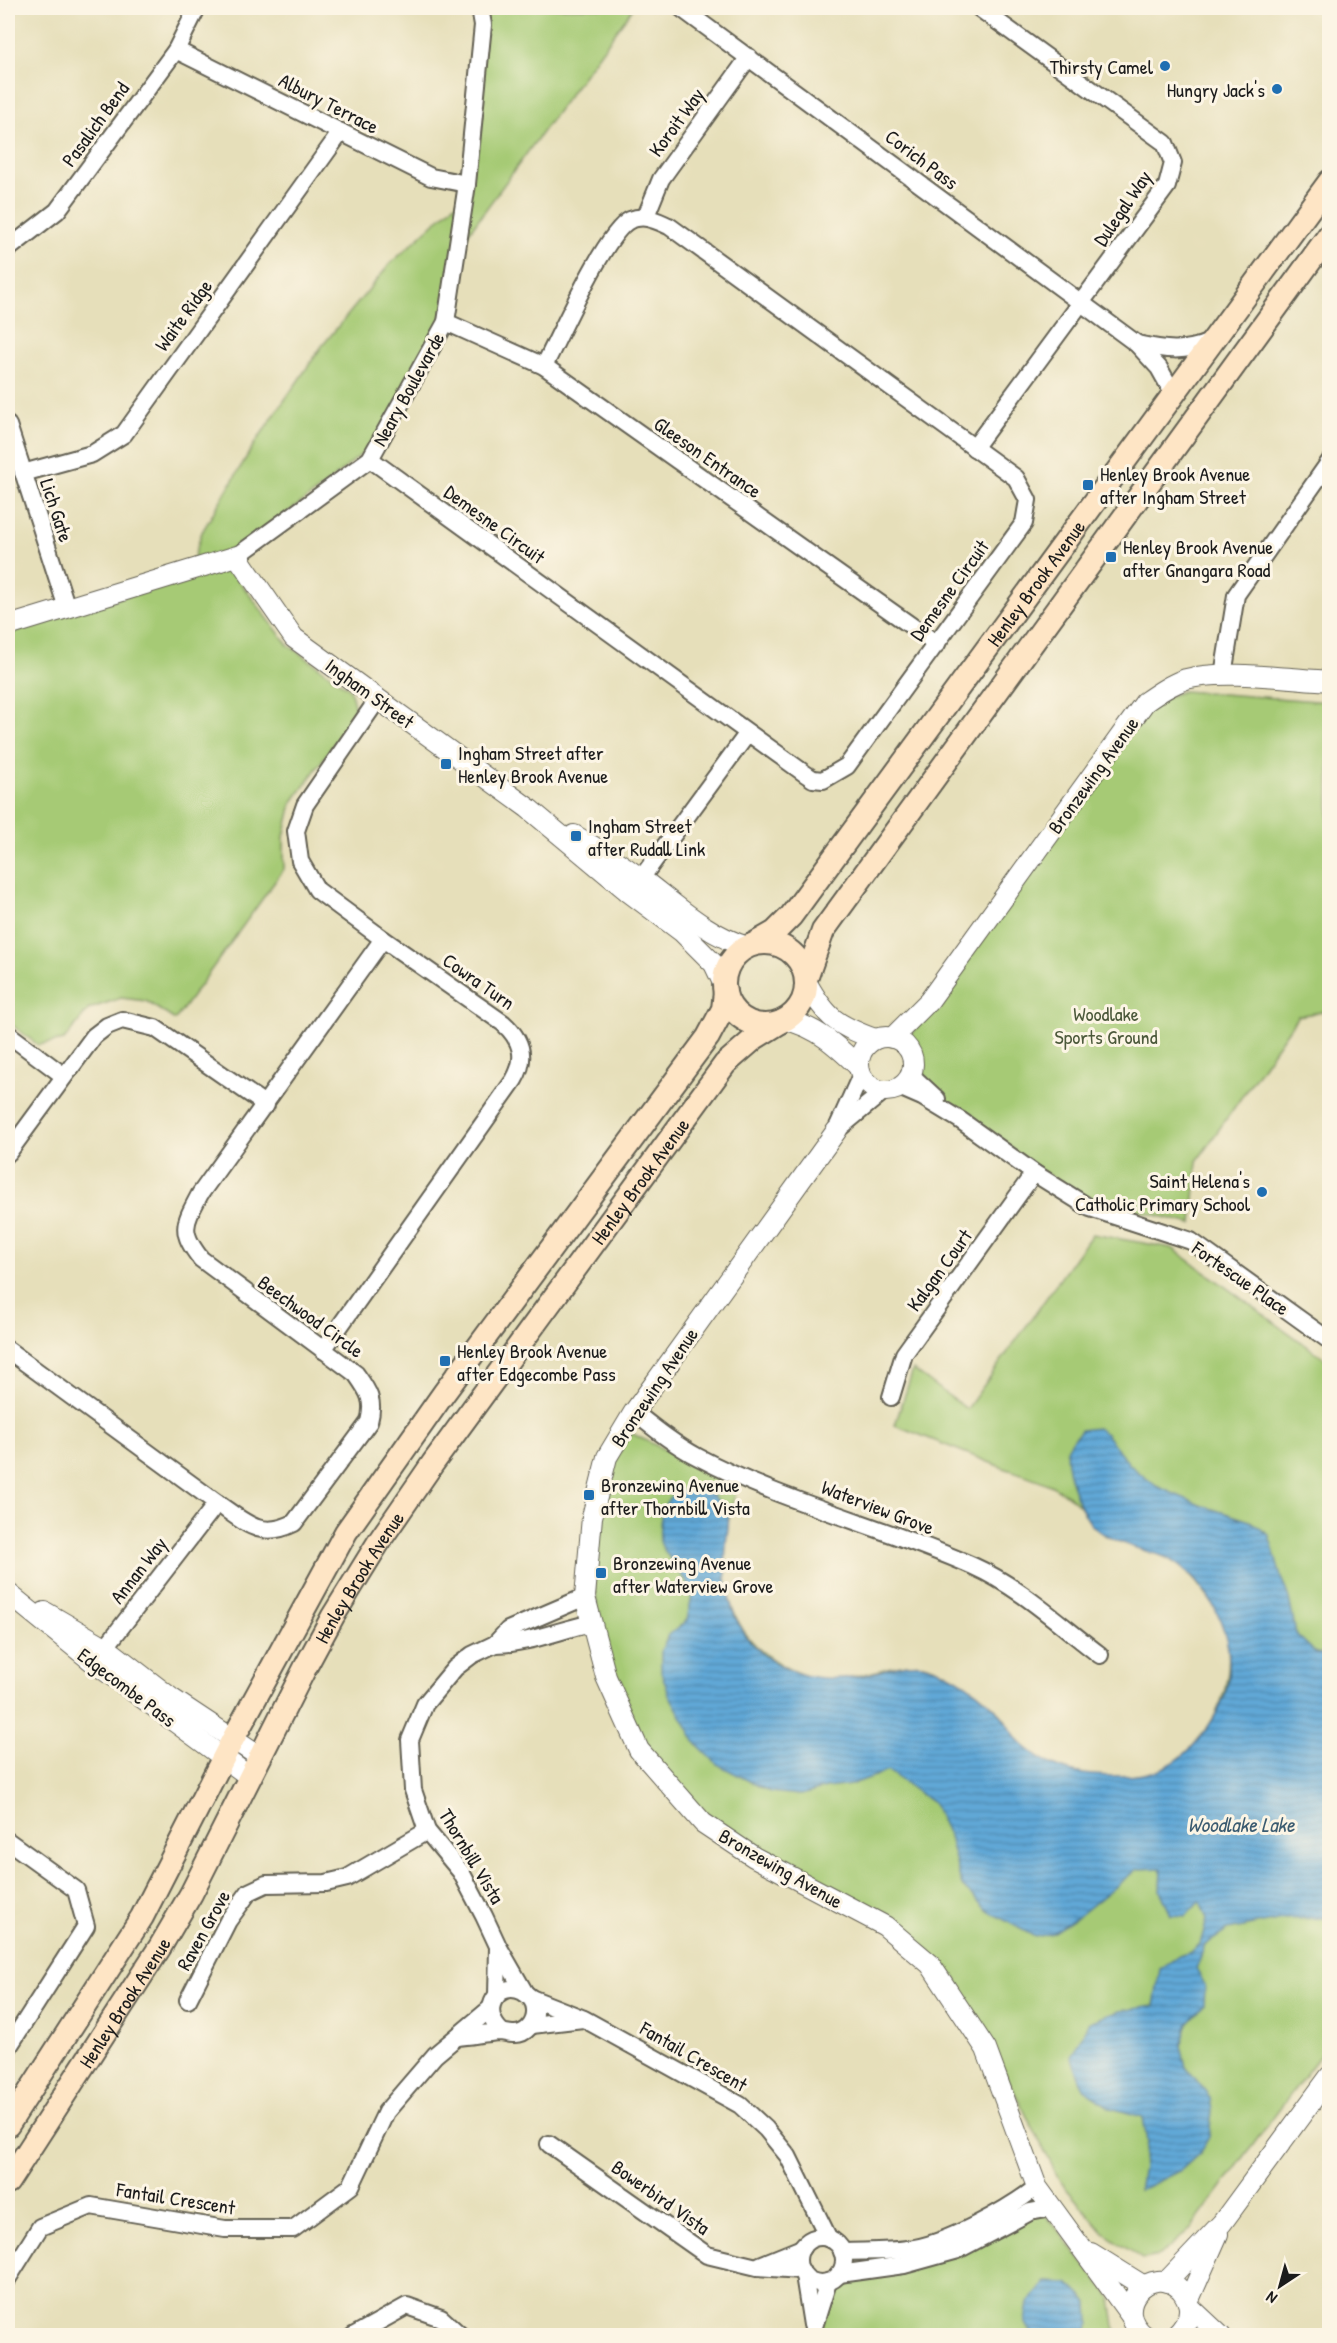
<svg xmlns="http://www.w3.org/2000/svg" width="1337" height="2343" viewBox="0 0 1337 2343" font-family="'Patrick Hand',sans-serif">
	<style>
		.park { fill: #a6ca74; stroke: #617348; stroke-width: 1.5 }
		.water { fill: url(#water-rules); stroke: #3e627a; stroke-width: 1.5 }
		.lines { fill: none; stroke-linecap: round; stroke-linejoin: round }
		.minor-casing { stroke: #636053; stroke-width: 20 }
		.tertiary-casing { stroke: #636053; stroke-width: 22 }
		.secondary-casing { stroke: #636053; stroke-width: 26 }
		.minor { stroke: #fff; stroke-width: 16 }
		.tertiary { stroke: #fff; stroke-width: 20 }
		.secondary { stroke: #fee5c5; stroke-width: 22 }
		.poi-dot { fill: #1f6fb2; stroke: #fcf5e5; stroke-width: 2 }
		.labels { text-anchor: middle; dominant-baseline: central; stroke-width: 6; stroke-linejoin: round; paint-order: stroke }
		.poi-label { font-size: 20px; fill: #1c1c1c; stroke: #fcf5e5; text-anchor: start }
		.street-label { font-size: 20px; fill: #1c1c1c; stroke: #fcf5e5 }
		.park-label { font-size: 20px; fill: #4c593b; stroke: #fcf5e5 }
		.water-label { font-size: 21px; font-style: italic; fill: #3b5b70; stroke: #fcf5e5 }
	</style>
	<defs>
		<pattern id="water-rules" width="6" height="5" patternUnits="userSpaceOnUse" patternTransform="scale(1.5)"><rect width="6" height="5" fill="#61a8d7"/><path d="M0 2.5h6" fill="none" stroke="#4f88ae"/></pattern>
	</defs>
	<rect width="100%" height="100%" fill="#fcf5e5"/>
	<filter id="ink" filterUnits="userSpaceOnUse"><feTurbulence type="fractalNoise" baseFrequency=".0167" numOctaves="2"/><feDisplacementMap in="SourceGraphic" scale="12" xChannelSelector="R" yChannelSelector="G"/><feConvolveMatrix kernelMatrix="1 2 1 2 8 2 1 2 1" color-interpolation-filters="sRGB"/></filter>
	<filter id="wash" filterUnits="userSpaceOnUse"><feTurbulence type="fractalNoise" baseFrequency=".008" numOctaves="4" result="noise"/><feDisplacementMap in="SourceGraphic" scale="24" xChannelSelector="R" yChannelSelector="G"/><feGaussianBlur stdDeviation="1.35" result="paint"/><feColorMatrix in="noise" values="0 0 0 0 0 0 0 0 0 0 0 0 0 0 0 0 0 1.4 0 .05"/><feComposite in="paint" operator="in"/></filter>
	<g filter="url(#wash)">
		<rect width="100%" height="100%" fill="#e6dfba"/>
		<g class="park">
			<path d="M486,8H633L459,246L447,319L420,374L363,453L319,490L232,552L191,566L202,532L253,446L322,346L390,264L465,195Z"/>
			<path d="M226,564L288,645L350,689L356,713L292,803L284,837V869L175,1020L146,1001L121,998L89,1009L64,1040L38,1045L8,1022V633Z"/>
			<path d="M1183,691L1329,702V1013L1327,1011L1298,1016L1197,1161L1192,1224L1089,1199L1040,1170L929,1087L910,1065L905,1043L1143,714L1161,699Z"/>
			<path d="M1092,1234L1172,1248L1329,1362V2043L1191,2228L1159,2256L1142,2259L1104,2233L1060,2181L956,1978L892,1916L775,1857L700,1809L648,1751L603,1655L593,1573L602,1491L629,1432L738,1486C716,1549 715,1625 778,1663C792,1672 812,1679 829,1680C857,1680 901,1660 923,1664C950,1670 986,1696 1003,1717C1009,1724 1012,1735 1019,1742C1038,1762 1067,1773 1094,1776C1149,1780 1176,1773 1208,1727C1229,1696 1235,1653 1221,1618C1216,1606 1205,1594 1197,1583C1188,1573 1178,1562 1165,1557C1144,1548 1123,1546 1103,1534C1089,1525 1091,1519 1081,1507C1075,1499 1061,1491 1052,1486C1036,1478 1018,1473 1001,1467C966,1453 930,1439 895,1425L913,1370L967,1409Z"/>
			<path d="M1043,2211L1111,2298L1116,2333L1114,2336H827L817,2334L828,2298L839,2282Z"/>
		</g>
		<g class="water">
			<path d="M1097,1428L1106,1434L1130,1465L1156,1486L1200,1505L1250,1521L1269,1535L1281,1577L1289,1598L1296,1634L1316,1653L1329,1655V1918L1282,1919L1228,1930L1205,1945L1196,1969L1205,1985L1204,2006L1188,2023L1181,2046L1186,2067L1210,2097L1212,2111L1209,2137L1200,2153L1181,2170L1139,2191L1147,2142L1143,2117L1111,2108L1085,2091L1071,2057L1089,2022L1119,2011L1154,2006L1160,1969L1179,1956L1191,1952L1200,1944L1207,1920L1200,1901L1186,1916L1171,1915L1160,1890L1161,1868L1137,1869L1079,1916L1053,1933L1035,1937L988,1911L962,1886L949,1837L933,1803L888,1771L850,1785L826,1788L801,1795L770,1792L717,1764L696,1743L669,1694L661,1672V1651L668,1636L687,1620L693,1591C687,1581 660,1548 660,1541C659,1529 660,1508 669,1499C682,1486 706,1485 717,1500C720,1504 727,1510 728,1515C730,1523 726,1537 726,1545C723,1586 730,1629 765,1656C798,1681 838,1683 877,1672C891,1668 910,1661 925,1665C953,1672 982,1693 1001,1715C1007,1722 1012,1732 1018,1740C1026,1749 1042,1760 1053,1765C1073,1775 1097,1776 1119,1776C1152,1777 1178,1766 1199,1739C1209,1727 1218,1712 1224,1697C1241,1646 1214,1586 1169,1559C1162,1555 1154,1554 1146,1551C1128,1546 1111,1540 1096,1529C1082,1518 1063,1467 1067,1450C1069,1443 1077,1435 1081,1430Z"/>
			<path d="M1046,2282L1068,2283L1089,2303L1090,2324L1084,2335H1033L1025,2322L1028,2303Z"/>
		</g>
	</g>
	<g filter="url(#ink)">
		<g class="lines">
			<g class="minor-casing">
				<g id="minor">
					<path d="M681,8L1137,344L1159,368L1173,393"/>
					<path d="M176,50L431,177L467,184"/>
					<path d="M646,216L661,179L749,57"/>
					<path d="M8,249L57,211L176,50L197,8"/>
					<path d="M446,322L544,366L937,644"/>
					<path d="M1137,344C1164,350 1185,353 1210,342"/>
					<path d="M8,425L67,608"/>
					<path d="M974,448L1167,186L1173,163L1165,143L979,8"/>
					<path d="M370,459L804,773L813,779L823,780L847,766L1024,523L1028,500L1016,478L669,226C655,220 645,214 630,220C605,232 559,338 544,366"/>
					<path d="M23,473L92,454L124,434L341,132"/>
					<path d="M237,556L370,459L446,322L467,184L483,25L480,8"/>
					<path d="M1223,675L1236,595L1330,461"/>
					<path d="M634,888L748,733"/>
					<path d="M8,1034L64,1076"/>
					<path d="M910,1074L937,1099"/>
					<path d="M899,1087L922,1097L960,1120L1034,1173L1090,1208L1191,1241L1330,1341"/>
					<path d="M838,1126L861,1075"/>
					<path d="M837,1130L884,1091"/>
					<path d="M8,1153L94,1036L107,1026L122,1020L155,1028L266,1105"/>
					<path d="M8,1350L217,1503C245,1522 260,1540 294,1523L369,1422C375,1400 368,1391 356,1374L201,1259C179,1231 184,1224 200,1194L383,939"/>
					<path d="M323,1350L514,1080C527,1058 522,1040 503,1023L383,939L317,890L300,861L296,831L305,805L378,699"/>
					<path d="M891,1397L904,1354L1034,1173"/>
					<path d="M634,1412C654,1428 675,1445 698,1457C785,1503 883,1526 973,1566C1020,1587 1059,1624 1100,1655"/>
					<path d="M495,1644C528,1644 559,1630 592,1623"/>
					<path d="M98,1657L217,1503"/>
					<path d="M8,1841L76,1890L86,1926L8,2048"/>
					<path d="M525,1993L498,1946L484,1916L461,1872L427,1831L413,1790L410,1740L425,1704L455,1668L472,1655L495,1644L508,1630L585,1597"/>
					<path d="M497,1996L498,1947"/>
					<path d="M531,1998L584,2019L740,2105L766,2129L788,2156L829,2239"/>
					<path d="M188,2000L228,1921L249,1892L266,1884L326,1883L347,1878L427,1831"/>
					<path d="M532,2025L583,2019"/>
					<path d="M458,2037C471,2036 485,2033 499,2032C504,2032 508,2034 513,2034C526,2035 536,2023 535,2010C535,2002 530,1996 523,1992C498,1979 478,2011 502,2032"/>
					<path d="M549,2144L707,2255L757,2267L801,2270"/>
					<circle cx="821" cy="2260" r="23"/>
					<path d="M842,2252C864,2251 886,2252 908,2249C945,2245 1007,2210 1037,2187"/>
					<path d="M760,2265L802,2248"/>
					<path d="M839,2274L904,2265L958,2250L1030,2212L1052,2208"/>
					<path d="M804,2275L812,2325"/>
					<path d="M8,2278L40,2227L91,2206L225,2229H293L351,2186L386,2112L435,2055L491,2008"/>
					<path d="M353,2336L407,2306L441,2318L461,2336"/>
					<path d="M811,2336L828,2282"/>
				</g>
			</g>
			<g class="tertiary-casing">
				<g id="tertiary">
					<path d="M8,626L237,556L294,638L528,808L630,893L682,932L714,964L724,985"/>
					<path d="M574,835C598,849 621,864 643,880C676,905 707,935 748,947"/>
					<path d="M807,983C827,1019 837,1025 875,1039"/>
					<path d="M786,1020C817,1027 837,1046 859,1067"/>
					<circle cx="886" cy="1064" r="27"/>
					<path d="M892,1038L929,1001L1145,702C1158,693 1171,684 1186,679C1221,669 1291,679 1330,681"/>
					<path d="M837,1130L634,1412L607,1457L592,1517L585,1597L606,1677L639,1750L703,1823L754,1857L885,1926L930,1964L986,2049L1037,2187L1131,2316"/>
					<path d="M8,1593L93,1662L250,1777"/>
					<path d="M45,1612L105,1647L171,1698L260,1757"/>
					<path d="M1091,2253L1144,2286"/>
					<path d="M1166,2282L1222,2223L1330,2076"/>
					<path d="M1188,2302L1218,2234"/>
					<path d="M1189,2306L1221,2336"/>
					<path d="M1145,2336C1108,2307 1152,2261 1181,2290C1185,2295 1188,2301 1189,2307C1190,2319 1184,2328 1175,2336"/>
				</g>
			</g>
			<g class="secondary-casing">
				<g id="secondary">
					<circle cx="765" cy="984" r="41"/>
					<path id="s1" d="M754,944L775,932L791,916L1330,181"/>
					<path d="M806,979L823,931L1330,234"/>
					<path d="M8,2125L142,1917L233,1739L346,1532L444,1393L708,1037L723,1009L725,992"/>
					<path id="s2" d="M8,2182L160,1947L191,1894L306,1666L333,1616L380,1540L433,1463L725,1064L755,1038L781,1022"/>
				</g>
			</g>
			<use href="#minor" class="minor"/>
			<use href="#tertiary" class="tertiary"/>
			<use href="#secondary" class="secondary"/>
		</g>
	</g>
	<g class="poi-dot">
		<circle cx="1165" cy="66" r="6"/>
		<circle cx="1277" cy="89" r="6"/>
		<rect x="1082" y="479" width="12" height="12" rx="3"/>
		<rect x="1105" y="551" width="12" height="12" rx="3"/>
		<rect x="440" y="758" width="12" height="12" rx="3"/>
		<rect x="570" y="830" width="12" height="12" rx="3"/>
		<circle cx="1262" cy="1192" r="6"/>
		<rect x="439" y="1355" width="12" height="12" rx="3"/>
		<rect x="583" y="1489" width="12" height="12" rx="3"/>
		<rect x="595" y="1567" width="12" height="12" rx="3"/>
	</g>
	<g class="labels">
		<g class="poi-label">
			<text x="1153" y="66" text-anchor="end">Thirsty Camel</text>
			<text x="1265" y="89" text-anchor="end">Hungry Jack's</text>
			<text x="1100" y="473">Henley Brook Avenue<tspan x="1100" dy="23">after Ingham Street</tspan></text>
			<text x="1123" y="546">Henley Brook Avenue<tspan x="1123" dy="23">after Gnangara Road</tspan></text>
			<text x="458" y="752">Ingham Street after<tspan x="458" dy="23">Henley Brook Avenue</tspan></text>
			<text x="588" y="825">Ingham Street<tspan x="588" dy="23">after Rudall Link</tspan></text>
			<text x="1250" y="1180" text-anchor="end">Saint Helena's<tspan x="1250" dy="23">Catholic Primary School</tspan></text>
			<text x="457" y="1350">Henley Brook Avenue<tspan x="457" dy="23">after Edgecombe Pass</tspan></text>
			<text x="601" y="1484">Bronzewing Avenue<tspan x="601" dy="23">after Thornbill Vista</tspan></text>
			<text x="613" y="1562">Bronzewing Avenue<tspan x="613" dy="23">after Waterview Grove</tspan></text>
		</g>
		<g class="street-label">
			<text transform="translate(329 103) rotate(27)">Albury Terrace</text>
			<text transform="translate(676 122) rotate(-54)">Koroit Way</text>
			<text transform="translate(95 124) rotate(-54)">Pasalich Bend</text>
			<text transform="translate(922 159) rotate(37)">Corich Pass</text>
			<text transform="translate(1122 208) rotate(-56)">Dulegal Way</text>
			<text transform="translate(183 315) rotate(-54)">Waite Ridge</text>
			<text transform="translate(408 389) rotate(-61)">Neary Boulevarde</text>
			<text transform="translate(708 457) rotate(35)">Gleeson Entrance</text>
			<text transform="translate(57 510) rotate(72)">Lich Gate</text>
			<text transform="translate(495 524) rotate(36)">Demesne Circuit</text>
			<text stroke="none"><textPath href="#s1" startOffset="460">Henley Brook Avenue</textPath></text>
			<text transform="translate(949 590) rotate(-54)">Demesne Circuit</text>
			<text transform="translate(370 693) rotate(36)">Ingham Street</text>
			<text transform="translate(1093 775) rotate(-54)">Bronzewing Avenue</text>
			<text transform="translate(479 981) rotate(35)">Cowra Turn</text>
			<text stroke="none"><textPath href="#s2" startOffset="1186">Henley Brook Avenue</textPath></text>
			<text transform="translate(939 1270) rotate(-54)">Kalgan Court</text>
			<text transform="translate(1241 1278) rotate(35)">Fortescue Place</text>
			<text transform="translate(311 1316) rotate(36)">Beechwood Circle</text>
			<text transform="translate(654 1387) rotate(-56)">Bronzewing Avenue</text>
			<text transform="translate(878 1507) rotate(21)">Waterview Grove</text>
			<text transform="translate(138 1570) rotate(-52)">Annan Way</text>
			<text stroke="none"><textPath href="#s2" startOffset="700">Henley Brook Avenue</textPath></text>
			<text transform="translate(127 1687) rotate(37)">Edgecombe Pass</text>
			<text transform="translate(472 1856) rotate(59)">Thornbill Vista</text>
			<text transform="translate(781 1868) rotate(30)">Bronzewing Avenue</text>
			<text transform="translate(203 1930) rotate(-61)">Raven Grove</text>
			<text stroke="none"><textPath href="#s2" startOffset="214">Henley Brook Avenue</textPath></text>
			<text transform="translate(694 2056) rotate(30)">Fantail Crescent</text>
			<text transform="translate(661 2197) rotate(35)">Bowerbird Vista</text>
			<text transform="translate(176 2198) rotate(9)">Fantail Crescent</text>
		</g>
		<g class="park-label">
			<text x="1106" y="1013">Woodlake<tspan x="1106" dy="23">Sports Ground</tspan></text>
		</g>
		<g class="water-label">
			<text x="1241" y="1824">Woodlake Lake</text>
		</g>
	</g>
	<rect width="1337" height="2343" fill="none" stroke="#fcf5e5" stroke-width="30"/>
	<g transform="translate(1280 2286) rotate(216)" stroke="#fcf5e5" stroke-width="4.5" paint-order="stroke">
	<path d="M0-4.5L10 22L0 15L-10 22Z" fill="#1c1c1c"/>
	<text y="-9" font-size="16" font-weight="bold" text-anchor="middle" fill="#1c1c1c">N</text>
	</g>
</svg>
